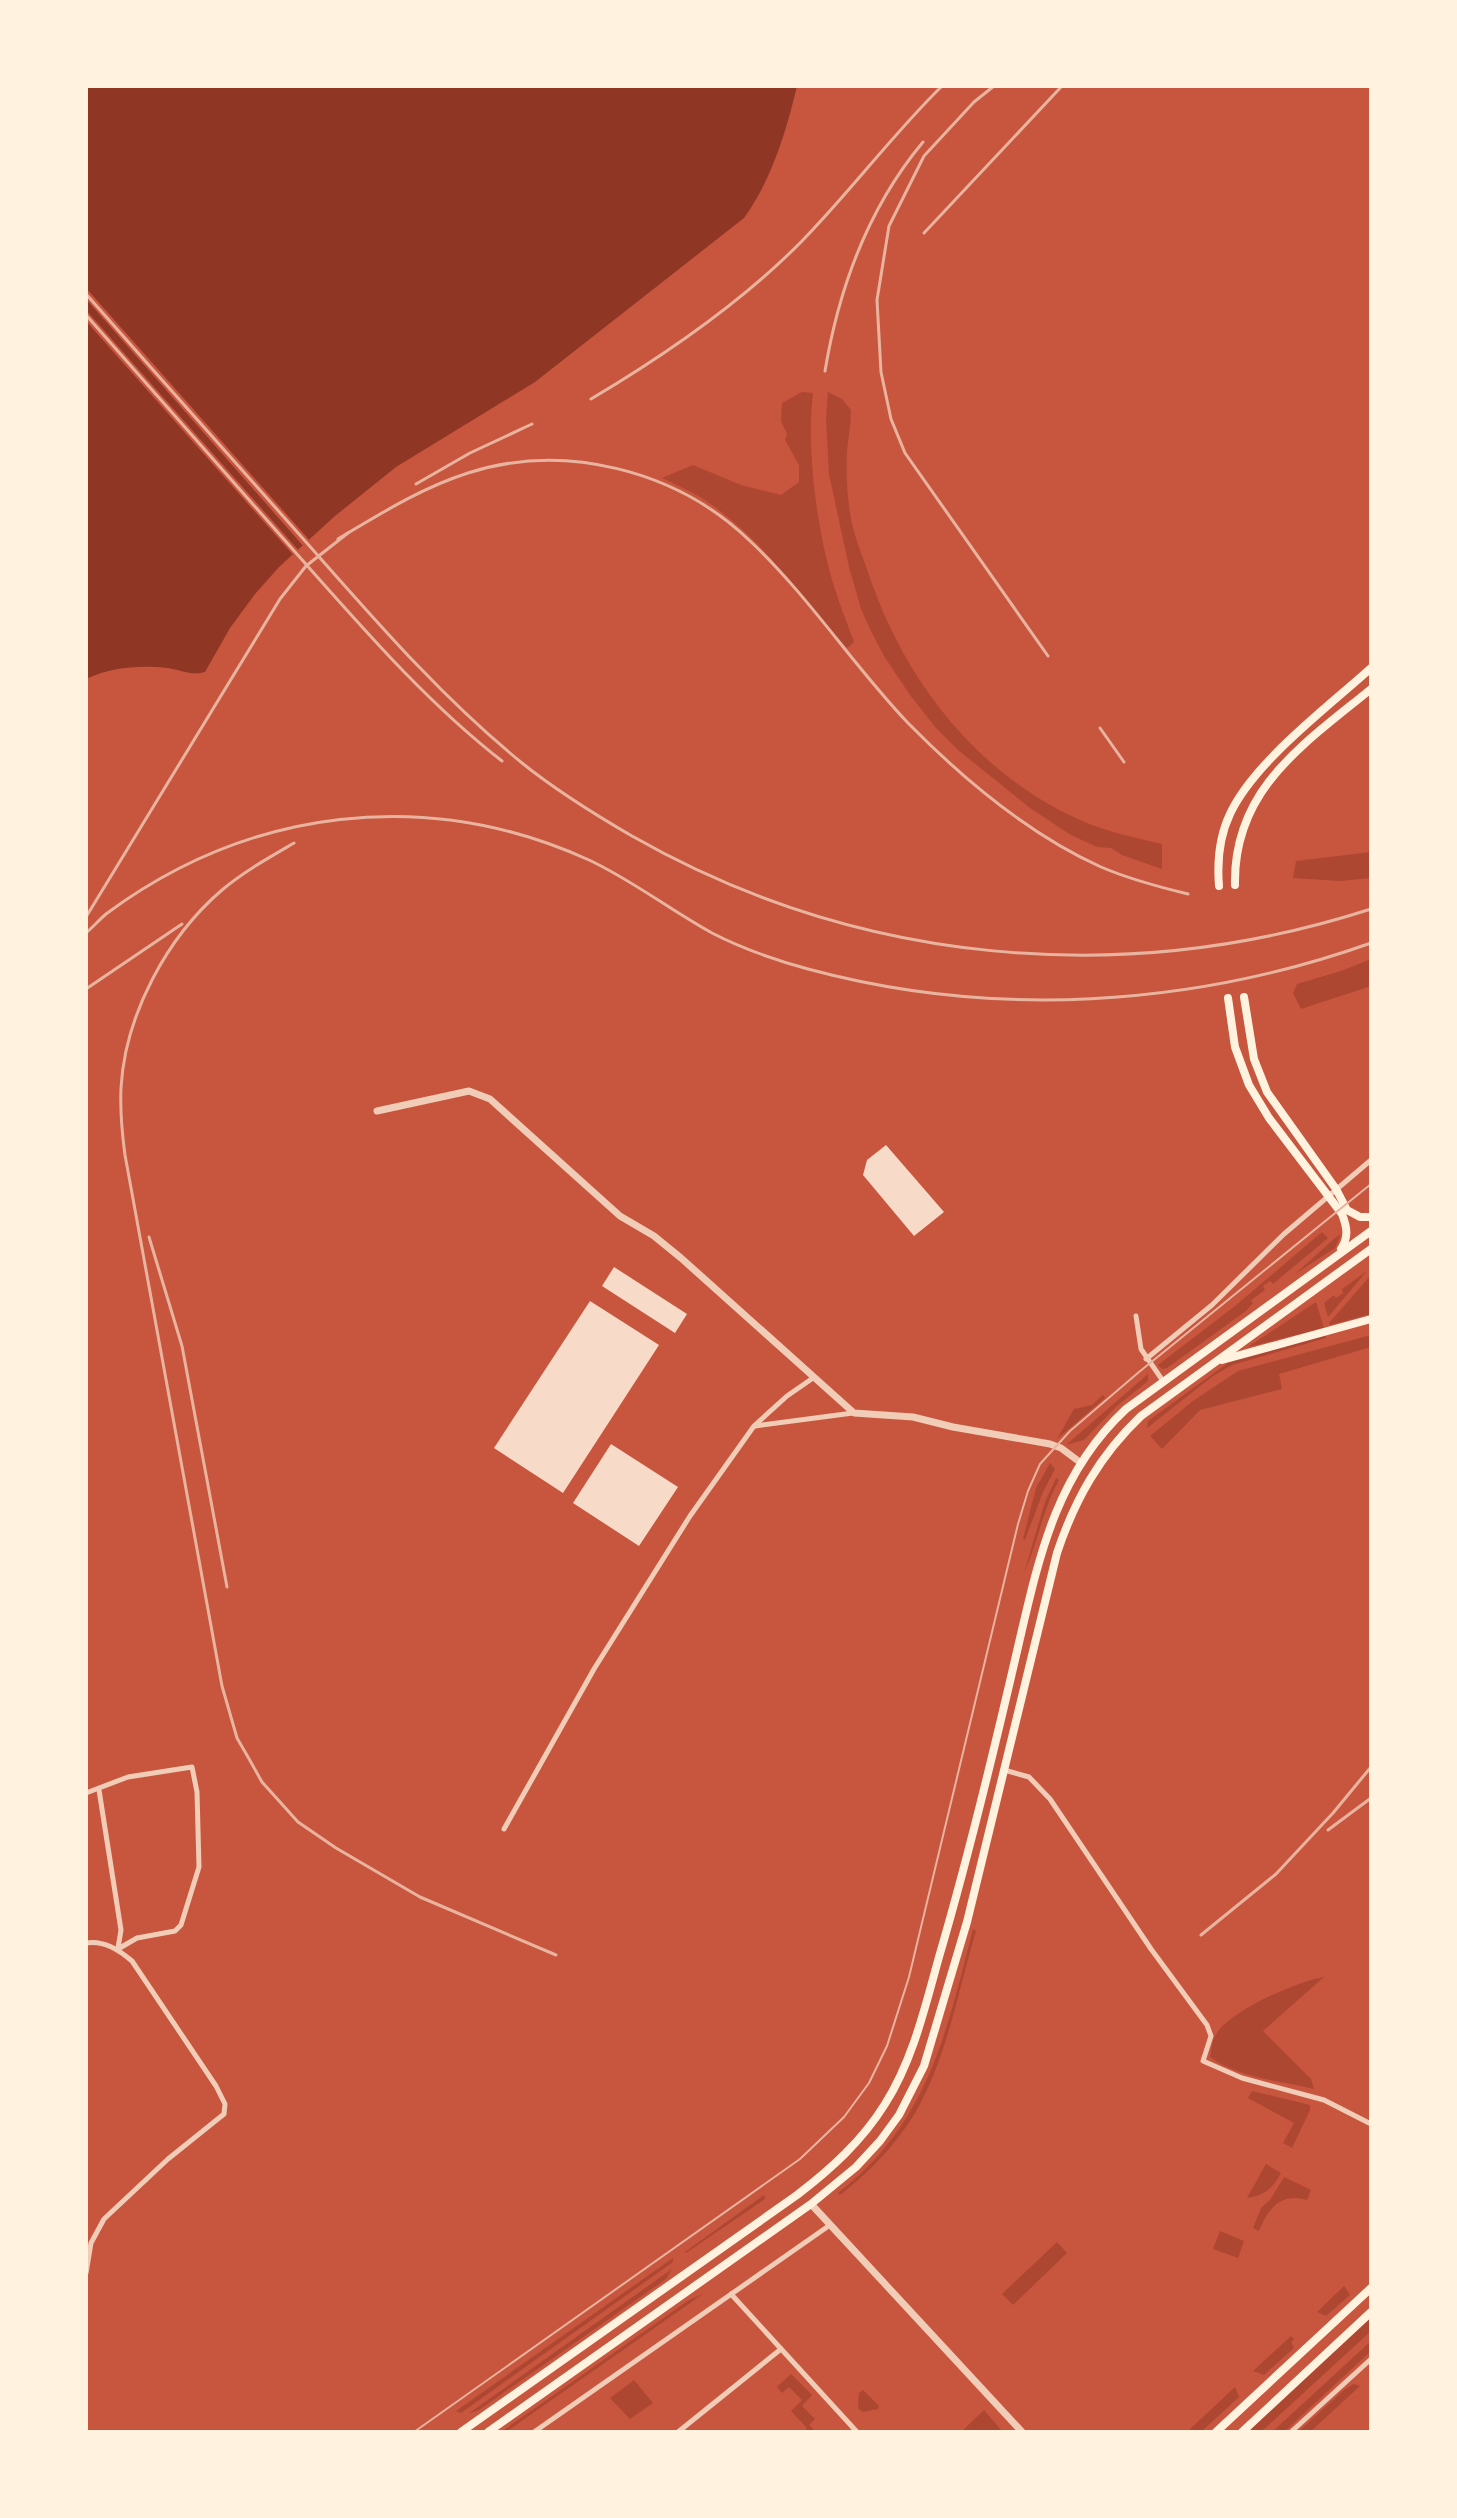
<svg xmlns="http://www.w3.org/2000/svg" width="1457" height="2518" viewBox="0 0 1457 2518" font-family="'Roboto Condensed',sans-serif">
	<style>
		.green { fill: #ae4732 }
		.water { fill: #8f3625 }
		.pier { fill: #c8553d }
		.building { fill: #f7dbc8 }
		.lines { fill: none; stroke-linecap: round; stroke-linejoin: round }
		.minor { stroke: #f1ccb7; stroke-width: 5 }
		.tertiary { stroke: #f1ccb7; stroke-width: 7 }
		.secondary { stroke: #fff3e0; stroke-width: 8 }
		.primary { stroke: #fff3e0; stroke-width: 8 }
		.tram { stroke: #e9b49f; stroke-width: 2 }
		.rail { stroke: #e9b49f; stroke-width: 3 }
	</style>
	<rect width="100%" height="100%" fill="#c8553d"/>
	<g class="green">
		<path d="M802,392L813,393C806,448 817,530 833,583C839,603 847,623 854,642L847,648C800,596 761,535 700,497C688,490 675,484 662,478L693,465L741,485L781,495L799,482V465L785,440L787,434L781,421L782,403Z"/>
		<path d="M828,392L842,399L851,410C851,424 848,438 847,452C846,472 847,494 850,513C853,534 861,552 868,572C903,678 975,773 1080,820C1106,832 1134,837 1162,844V869L1122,855L1111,848L1097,847L1071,835L1030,808L958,750L936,728L910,695L884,656L871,631L861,609L849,567L829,474L826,419Z"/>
		<path d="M1371,852V878L1340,881L1293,878L1296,861Z"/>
		<path d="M1371,959V986L1301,1009L1293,993L1297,984L1341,971Z"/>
		<path d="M1322,1232L1328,1238L1273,1284L1270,1281L1263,1286L1265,1290L1251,1300L1253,1303L1246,1311L1167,1368L1162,1369L1158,1365L1235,1306Z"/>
		<path d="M1341,1234L1335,1248L1295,1274L1335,1238Z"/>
		<path d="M1367,1271L1328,1317L1324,1303L1334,1295L1336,1298L1343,1293L1342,1289Z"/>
		<path d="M1371,1275V1314L1330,1325L1329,1323Z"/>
		<path d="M1316,1302L1324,1328L1248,1347Z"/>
		<path d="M1325,1333L1326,1338L1232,1365L1213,1376L1147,1428L1148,1421L1229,1362Z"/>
		<path d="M1371,1335V1347L1279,1374L1282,1389L1200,1410L1162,1449L1150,1436L1193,1401L1238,1371Z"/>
		<path d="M1148,1374V1381L1117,1406L1084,1440L1066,1445Z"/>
		<path d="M1103,1395L1105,1398L1057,1439L1074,1409L1092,1405Z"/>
		<path d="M1050,1463L1055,1469L1043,1492L1025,1540L1023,1539L1036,1488Z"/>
		<path d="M1056,1478L1059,1480C1043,1509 1038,1542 1024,1573L1045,1502Z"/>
		<path d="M973,1929L976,1931C958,1991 947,2058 915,2113C896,2145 869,2172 840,2195L838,2193C928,2123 946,2034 973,1929Z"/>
		<path d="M1324,1977L1263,2031L1311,2079L1314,2089C1279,2080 1241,2079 1210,2057C1211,2051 1212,2043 1214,2038C1225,2012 1298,1981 1324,1977Z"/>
		<path d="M1252,2091L1310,2105V2110L1292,2148L1283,2143L1294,2123L1248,2098Z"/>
		<path d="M1266,2164L1281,2173C1273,2188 1265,2195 1247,2198Z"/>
		<path d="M1284,2177L1311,2190L1307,2200C1280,2192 1268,2209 1259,2231L1253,2228L1261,2208L1270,2200Z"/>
		<path d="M764,2195L765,2199L686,2253L685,2252Z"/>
		<path d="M1220,2231L1244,2241L1238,2258L1213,2249Z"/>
		<path d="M1057,2242L1067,2253L1013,2305L1002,2294Z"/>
		<path d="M673,2258V2262L461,2413L456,2411Z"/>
		<path d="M672,2269L666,2279L479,2410L468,2414Z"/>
		<path d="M1344,2286L1350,2295L1326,2316L1317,2312Z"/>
		<path d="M703,2294L506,2432H501L689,2300Z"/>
		<path d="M1371,2318V2331L1261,2432H1247Z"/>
		<path d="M1291,2336L1294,2339L1291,2342L1294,2348L1264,2375L1253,2371Z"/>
		<path d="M1371,2341V2351L1284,2432H1272Z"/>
		<path d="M791,2374L812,2395L802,2406L815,2419L809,2425L816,2432H804L807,2428L791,2411L802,2400L789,2387L782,2393L777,2387Z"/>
		<path d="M634,2380L653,2403L630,2419L610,2398Z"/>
		<path d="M1354,2384L1360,2386L1310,2432H1298L1345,2389Z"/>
		<path d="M1235,2387L1239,2397L1201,2432H1187Z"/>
		<path d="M863,2390L879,2406L878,2409L862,2412L858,2408L859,2393Z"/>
		<path d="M984,2410L1003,2432H961Z"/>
	</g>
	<path class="water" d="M86,86H797C786,132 772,179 744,218L535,382L396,467L335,516L279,567L255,594L230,628L205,672C191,676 181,670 168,668C140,665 111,667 86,679Z"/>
	<g class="pier">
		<path d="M86,288L311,542L305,548L86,299Z"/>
		<path d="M86,310L300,552L295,557L86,321Z"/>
	</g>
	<g class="building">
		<path d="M886,1145L944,1212L914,1236L863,1175L867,1160Z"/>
		<path d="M614,1267L687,1314L675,1333L602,1286Z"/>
		<path d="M590,1301L659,1345L563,1493L494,1448Z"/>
		<path d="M611,1444L678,1487L639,1546L573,1503Z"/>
	</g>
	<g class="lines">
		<g class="minor">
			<path d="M1136,1316L1141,1349L1163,1381"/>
			<path d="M1146,1359L1212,1305L1284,1234L1371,1160"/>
			<path d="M755,1426L853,1413"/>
			<path d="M1004,1770L1029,1777L1050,1799L1151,1949L1207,2025L1211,2036L1203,2061L1242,2078L1324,2100L1371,2124"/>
			<path d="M99,1790L121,1930L118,1948"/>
			<path d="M86,1793L128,1777L192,1767L197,1792L199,1867L181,1925L175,1931L137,1938L118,1949"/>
			<path d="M504,1829L594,1669L690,1516L754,1426L787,1396L813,1378"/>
			<path d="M86,1943C104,1940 119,1950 132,1961L216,2086L225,2104L224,2114L168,2159L104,2219L91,2243L86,2273"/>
			<path d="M731,2294L857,2432"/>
			<path d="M534,2432L830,2225"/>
			<path d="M678,2432L781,2349"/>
			<path d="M1291,2432L1371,2359"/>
		</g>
		<g class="tertiary">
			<path d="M377,1111L469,1091L490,1099L620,1216L654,1236L681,1258L854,1413L913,1417L953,1427L1050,1444L1061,1448L1081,1463"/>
			<path d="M811,2204L1022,2432"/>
		</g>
		<g class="secondary">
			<path d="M1235,885C1233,789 1304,744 1371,689"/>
			<path d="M1219,886C1217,861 1219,837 1230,814C1254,762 1328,707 1371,668"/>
			<path d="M1244,997L1254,1059L1267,1092L1336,1189L1347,1210L1360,1217H1371"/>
			<path d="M1228,998L1235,1047L1249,1085L1269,1118L1342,1214C1347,1227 1349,1237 1341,1249"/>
			<path d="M1222,1360L1371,1319"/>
			<path d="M461,2432L797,2195C831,2169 862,2141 885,2104C913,2060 925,2007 939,1957C969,1855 994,1751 1018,1647C1039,1557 1056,1474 1126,1409L1371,1231"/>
			<path d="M488,2432L811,2204L856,2167L880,2141L899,2115L924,2066L967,1922L1057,1553C1075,1499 1100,1455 1141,1416L1371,1249"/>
		</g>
		<g class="primary">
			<path d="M1216,2432L1371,2288"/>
			<path d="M1242,2432L1371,2312"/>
		</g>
		<path class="tram" d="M414,2432L800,2159L844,2117L869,2083L887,2046L909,1977L1018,1524L1028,1491L1040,1464L1070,1431L1139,1372L1371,1184"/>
		<g class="rail">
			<path d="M994,86L974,102L924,156L889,226L877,300L881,372L891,419L905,453L1048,656"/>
			<path d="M924,233L1062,86"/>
			<path d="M86,294C159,377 233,460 306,542C375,620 442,698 522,763C557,791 594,814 632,836C858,965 1123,989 1371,909"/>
			<path d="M86,315C156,395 226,474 296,553C361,626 425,701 502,761"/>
			<path d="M825,371C839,287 868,208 923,142"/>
			<path d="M591,399C665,355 741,303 802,241C851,191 892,135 942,86"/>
			<path d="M416,484L470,453L532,424"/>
			<path d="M338,539C380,514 421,488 468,473C564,442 676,470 749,540C808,595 852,664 908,723C964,780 1028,834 1101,867C1129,879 1159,887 1188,894"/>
			<path d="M1100,728L1124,762"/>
			<path d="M294,843C270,857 243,872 222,890C167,937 125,1015 121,1088C120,1111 122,1133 125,1155L222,1686L237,1738L248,1757L262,1782L298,1822L336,1848L420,1897L556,1955"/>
			<path d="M86,917L280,599L306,566L348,533"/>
			<path d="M86,933C93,927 99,920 106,914C249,808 426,786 589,860C632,880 670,910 712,933C743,949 775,960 808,969C993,1019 1191,1007 1371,943"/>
			<path d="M86,989L182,924"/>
			<path d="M149,1237L182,1346L227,1587"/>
			<path d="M1328,1830L1371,1798"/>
			<path d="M1201,1935L1276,1874L1333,1813L1371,1767"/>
		</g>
	</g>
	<rect width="1457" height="2518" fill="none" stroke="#fff3e0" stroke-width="176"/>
</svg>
